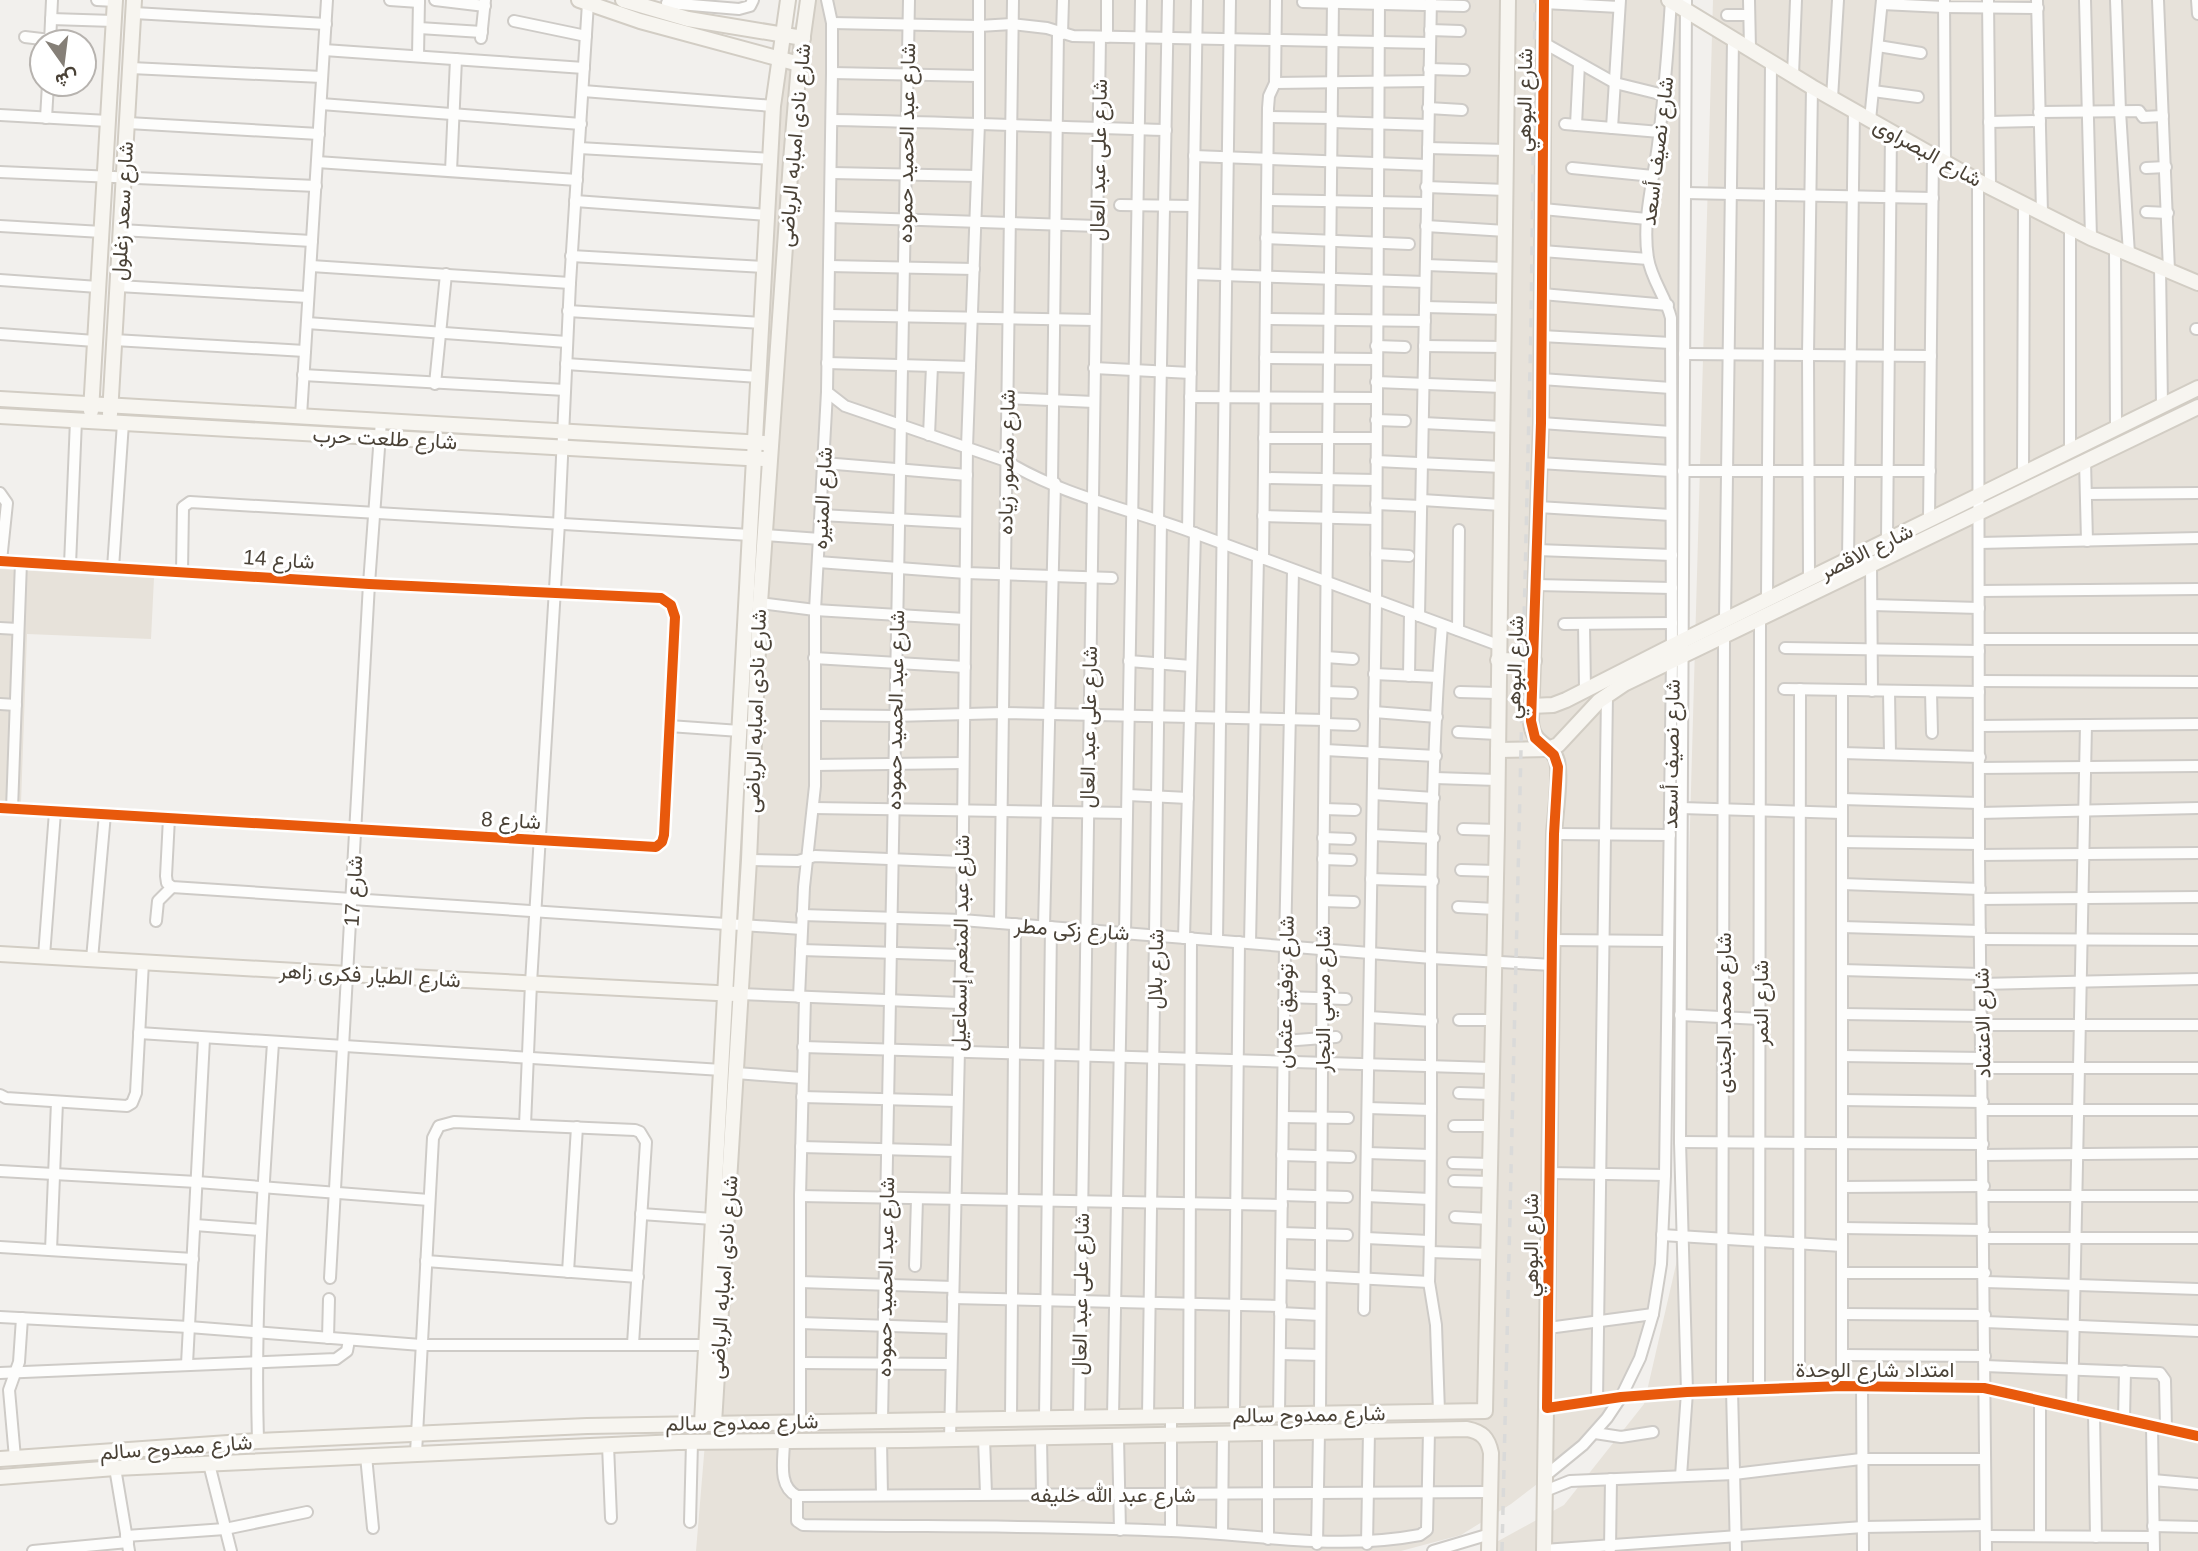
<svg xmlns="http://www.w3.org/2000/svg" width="2198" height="1551" viewBox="0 0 2198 1551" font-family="Arial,Vazirmatn,sans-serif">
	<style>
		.residential { fill: #e7e2da }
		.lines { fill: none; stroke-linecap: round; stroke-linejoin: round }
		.street-casing { stroke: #cecbc7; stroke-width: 14 }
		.secondary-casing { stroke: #d2cdc4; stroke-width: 18 }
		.street { stroke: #fdfdfc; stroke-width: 10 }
		.secondary { stroke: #f7f5f0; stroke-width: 14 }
		.rail { stroke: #dadad9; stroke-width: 3.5; stroke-dasharray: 9 9; stroke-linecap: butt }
		.cycleway-casing { stroke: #fff; stroke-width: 15 }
		.cycleway { stroke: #e8590c; stroke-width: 10 }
		.labels { text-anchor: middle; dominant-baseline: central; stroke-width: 6; stroke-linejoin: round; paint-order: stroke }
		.street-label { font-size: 21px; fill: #4a4237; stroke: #fff }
	</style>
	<rect width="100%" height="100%" fill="#f2f0ed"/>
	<g class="residential">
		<path d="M801,0H1683V263L1666,659L1658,1226L1653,1282L1642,1338L1621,1390L1598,1427L1553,1472L1511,1504L1461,1535L1401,1551H696L710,1383L720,1180L736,946L763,453L771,268L784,72Z"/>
		<path d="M1713,0H2198V1551H1480L1564,1505L1644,1404L1678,1256Z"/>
		<path d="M0,569L154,578L151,639L27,634L21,803L0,802Z"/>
	</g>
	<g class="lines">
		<g class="street-casing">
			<g id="street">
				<path d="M97,0L115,1"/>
				<path d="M390,0L419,2"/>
				<path d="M435,0L485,6"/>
				<path d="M1749,0L1750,49"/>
				<path d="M1944,0L1945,162"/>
				<path d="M1988,0L1990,186"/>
				<path d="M2037,0L2042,213"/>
				<path d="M2085,0L2091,238"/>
				<path d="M2116,0L2120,111L2129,254"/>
				<path d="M2158,0L2169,271"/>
				<path d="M2197,0L2198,14"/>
				<path d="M1303,2L1464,6"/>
				<path d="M667,3L739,9L750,6L753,0"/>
				<path d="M1544,3L1619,7"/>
				<path d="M1882,4L1944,7L2038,8"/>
				<path d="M134,13L326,24"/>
				<path d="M1727,15H1749"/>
				<path d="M51,19L114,21"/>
				<path d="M514,21L586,36"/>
				<path d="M832,23L979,26L1012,24L1047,28L1073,36L1430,43"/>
				<path d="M419,28L482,32"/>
				<path d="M1430,30L1460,31"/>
				<path d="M1062,34L1063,0"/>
				<path d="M25,37L50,40"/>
				<path d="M1107,37V0"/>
				<path d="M481,38L485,0"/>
				<path d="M50,42L52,0"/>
				<path d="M1544,43L1615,83L1664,95"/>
				<path d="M1878,46L1921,53"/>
				<path d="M324,50L584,68"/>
				<path d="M418,56L419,0"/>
				<path d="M131,68L322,77"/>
				<path d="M1429,69L1464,70"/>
				<path d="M832,73L979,76"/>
				<path d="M1793,75L1796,0"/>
				<path d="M1275,83L1429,81"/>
				<path d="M583,91L773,106"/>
				<path d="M1873,91L1918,97"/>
				<path d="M1832,98L1838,0"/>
				<path d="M321,104L581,124"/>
				<path d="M1428,108L1462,110"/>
				<path d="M2039,112L2139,111L2143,117L2163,116"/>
				<path d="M0,115L108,121"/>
				<path d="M1268,117L1332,118"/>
				<path d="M46,118L48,84"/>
				<path d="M832,120C943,122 1054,127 1166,130"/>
				<path d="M1870,120L1882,0"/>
				<path d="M1332,122L1428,125"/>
				<path d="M1989,122L2040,121"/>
				<path d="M128,123L319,134"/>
				<path d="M1565,124L1660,132"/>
				<path d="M1576,125L1579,64"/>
				<path d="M1612,128L1620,0"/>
				<path d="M579,148L772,159"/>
				<path d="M1428,148L1507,150"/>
				<path d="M1194,156L1427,165"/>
				<path d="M317,162L577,180"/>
				<path d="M1572,168L1653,176"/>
				<path d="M2146,168L2166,167"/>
				<path d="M451,171L456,59"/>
				<path d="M0,172L316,186"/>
				<path d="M832,173L977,176"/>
				<path d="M1978,181L1979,855L1986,1551"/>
				<path d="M1426,187L1506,190"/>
				<path d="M1685,193L1933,198"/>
				<path d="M1267,200L1426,203"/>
				<path d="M575,201L769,215"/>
				<path d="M1120,205L1193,206"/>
				<path d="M1543,209L1647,219"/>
				<path d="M2146,212L2168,213"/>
				<path d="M831,217L1097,226"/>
				<path d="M0,226L102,232"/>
				<path d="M1426,226L1506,231"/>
				<path d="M121,230L312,241"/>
				<path d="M1266,238L1409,244"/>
				<path d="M2115,248L2116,428"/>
				<path d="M1542,251L1648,259"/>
				<path d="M571,256L765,267"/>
				<path d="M1426,265L1505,268"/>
				<path d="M311,266L570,283"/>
				<path d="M829,266L974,269"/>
				<path d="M2160,266L2162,405"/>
				<path d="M1193,274L1425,282"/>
				<path d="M0,280L98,287"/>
				<path d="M118,286L308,297"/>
				<path d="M1542,294L1668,305"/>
				<path d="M1425,307L1504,309"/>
				<path d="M568,311L762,323"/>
				<path d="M829,315L1095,320"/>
				<path d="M1266,319L1425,321"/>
				<path d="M307,323L567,342"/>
				<path d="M2196,329H2198"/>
				<path d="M0,334L95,341"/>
				<path d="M1541,336L1671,343"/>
				<path d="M114,340L305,351"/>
				<path d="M1376,346L1405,347"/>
				<path d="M1424,346L1504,347"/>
				<path d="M1684,354L1931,356"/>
				<path d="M1265,358L1376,359"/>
				<path d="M827,363L970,367"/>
				<path d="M566,364L759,377"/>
				<path d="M1094,368L1191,373"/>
				<path d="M303,375L565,390"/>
				<path d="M1541,379L1671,388"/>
				<path d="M1376,382L1503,387"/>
				<path d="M435,384L446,274"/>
				<path d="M827,392L845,406L1006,461C1061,495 1129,509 1189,531C1292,568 1395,608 1498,645"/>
				<path d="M1190,397L1376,398"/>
				<path d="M1007,398L1094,402"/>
				<path d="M301,416L327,0"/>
				<path d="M1376,420L1405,421"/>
				<path d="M1423,423L1502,427"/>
				<path d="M1541,423L1671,432"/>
				<path d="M929,435L932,366"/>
				<path d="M1264,438H1376"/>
				<path d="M2070,451V228"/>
				<path d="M1376,461L1502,467"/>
				<path d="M2085,461L2087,541"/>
				<path d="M824,463L967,475"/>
				<path d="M1539,463L1671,471"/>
				<path d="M1683,471H1930"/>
				<path d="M2023,473L2024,204"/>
				<path d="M1264,478L1376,480"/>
				<path d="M1052,482L1058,32"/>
				<path d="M0,493L7,503L1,561"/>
				<path d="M2086,494L2198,493"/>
				<path d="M1422,500L1501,505"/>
				<path d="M1376,504L1421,506"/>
				<path d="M1538,507L1671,515"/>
				<path d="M821,515L966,523"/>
				<path d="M1263,516L1376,519"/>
				<path d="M1929,519L1933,155"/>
				<path d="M1158,520L1168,0"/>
				<path d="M1188,530L1197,0"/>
				<path d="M765,535L820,539"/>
				<path d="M1887,540L1891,131"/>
				<path d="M1979,543L2198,538"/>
				<path d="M1537,550L1672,555"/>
				<path d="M1376,554L1409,556"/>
				<path d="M1263,559L1268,108L1269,96L1275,83L1276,0"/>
				<path d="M1848,559L1854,111"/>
				<path d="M0,561L369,584L661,598L671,605L675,617L664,835L662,842L656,847L0,808"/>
				<path d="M818,562L966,573L1112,578"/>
				<path d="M1871,564L1872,691"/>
				<path d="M70,565L76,420"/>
				<path d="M113,568L123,423"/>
				<path d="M182,572L183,507L190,502L750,535"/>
				<path d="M1809,578L1808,355L1812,87"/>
				<path d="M1536,585L1672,588"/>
				<path d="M1979,591L2198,589"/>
				<path d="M1767,599L1771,62"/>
				<path d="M760,603L815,610L965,619"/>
				<path d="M1872,605L1979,608"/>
				<path d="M1419,616L1431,0"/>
				<path d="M1725,619L1733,39"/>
				<path d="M1564,624L1672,623"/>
				<path d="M1584,624L1585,690"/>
				<path d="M0,628L18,629"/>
				<path d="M1458,630L1459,530"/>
				<path d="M1979,639H2198"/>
				<path d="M1785,648L1979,651"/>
				<path d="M1326,657L1353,659"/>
				<path d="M814,658L965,667"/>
				<path d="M1129,661L1191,666"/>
				<path d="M1374,674L1438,677"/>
				<path d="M1409,676L1410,613"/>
				<path d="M1979,681L2198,682"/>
				<path d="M1784,689L1979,692"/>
				<path d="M1889,691L1890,754"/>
				<path d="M1326,692L1352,693"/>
				<path d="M1460,692L1497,693"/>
				<path d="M1931,692L1932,733"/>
				<path d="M0,704L16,705"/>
				<path d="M1374,712L1437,717"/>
				<path d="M816,715L895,716L1003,713L1325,720"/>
				<path d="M1325,724L1354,725"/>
				<path d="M669,726L740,731"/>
				<path d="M1979,726L2198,724"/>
				<path d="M1458,732L1497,734"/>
				<path d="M1325,750L1436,756"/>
				<path d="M1842,753L1980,757"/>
				<path d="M815,765L963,763"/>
				<path d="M1979,768L2198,766"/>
				<path d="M1435,778L1497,780"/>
				<path d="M1373,794L1434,798"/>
				<path d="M1128,795L1188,798"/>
				<path d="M1842,799L1979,803"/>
				<path d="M814,808L1127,813"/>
				<path d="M1681,808L1842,813"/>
				<path d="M12,809L21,562"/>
				<path d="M1324,809L1355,810"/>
				<path d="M1979,813L2198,808"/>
				<path d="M169,818L166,876L167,883L172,887L802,929"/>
				<path d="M1463,829L1497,830"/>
				<path d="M1554,834L1670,835"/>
				<path d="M1372,835L1434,838"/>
				<path d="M1323,838L1350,839"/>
				<path d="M1842,842L1979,844"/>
				<path d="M1979,855L2198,853"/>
				<path d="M1323,859L1351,860"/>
				<path d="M749,860L798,861L815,856L962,862"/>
				<path d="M1461,870L1496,871"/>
				<path d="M1371,879L1433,881"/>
				<path d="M1842,884L1980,889"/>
				<path d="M1980,899L2198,897"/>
				<path d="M1323,901L1354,902"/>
				<path d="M1458,907L1495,909"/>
				<path d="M802,915L962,920L1432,958L1552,965"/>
				<path d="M156,921L158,901L172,887"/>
				<path d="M1000,923L1013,0"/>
				<path d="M1044,927L1055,483"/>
				<path d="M1842,927L1980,931"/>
				<path d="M1125,933L1141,0"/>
				<path d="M1184,938L1195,533"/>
				<path d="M1981,939L2198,940"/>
				<path d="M1217,940L1230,0"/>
				<path d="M1552,940L1668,941"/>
				<path d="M1250,943L1258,557"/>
				<path d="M801,950L961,955"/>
				<path d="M44,956L55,812"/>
				<path d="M92,959L105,814"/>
				<path d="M1842,970L1981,974"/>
				<path d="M1981,984L2198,979"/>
				<path d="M740,994L960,1003"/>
				<path d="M799,997L804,887L815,786V610L827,392L832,73V23L827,0"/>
				<path d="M1285,997L1346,999"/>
				<path d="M1842,1014L1982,1016"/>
				<path d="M1680,1015L1760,1019"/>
				<path d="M1369,1017L1432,1021"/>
				<path d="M1459,1020H1493"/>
				<path d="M1982,1025H2198"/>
				<path d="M139,1033L722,1070"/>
				<path d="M1284,1041L1336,1037"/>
				<path d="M803,1047L1492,1068"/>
				<path d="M1842,1056L1982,1058"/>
				<path d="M1982,1068H2198"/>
				<path d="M736,1073L802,1078"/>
				<path d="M1459,1093L1491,1094"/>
				<path d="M0,1095L6,1098L127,1106L132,1103L136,1093L143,962"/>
				<path d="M802,1097L957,1101"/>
				<path d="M1842,1100L1983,1102"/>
				<path d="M1368,1108L1431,1110"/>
				<path d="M1983,1110H2198"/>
				<path d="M1283,1117L1348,1118"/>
				<path d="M525,1125L531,983L559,523L570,283L588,3"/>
				<path d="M1454,1126H1491"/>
				<path d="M1680,1142L1983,1144"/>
				<path d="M801,1147L956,1151"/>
				<path d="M1367,1153L1430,1155"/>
				<path d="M1282,1155L1350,1157"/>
				<path d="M1983,1155L2198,1153"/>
				<path d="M1453,1163L1490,1164"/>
				<path d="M0,1171L197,1182L429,1200"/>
				<path d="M1549,1173L1665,1175"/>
				<path d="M1454,1181L1490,1182"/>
				<path d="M1842,1187L1984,1186"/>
				<path d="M1282,1195L1347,1197"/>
				<path d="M800,1196L1282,1205"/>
				<path d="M1366,1196L1430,1199"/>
				<path d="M1984,1196H2198"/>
				<path d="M641,1214L713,1219"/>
				<path d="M1455,1217L1489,1219"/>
				<path d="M195,1225L261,1230"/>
				<path d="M1842,1228L1984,1230"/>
				<path d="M1282,1233L1347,1235"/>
				<path d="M1662,1235L1842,1246"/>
				<path d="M1366,1238L1429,1241"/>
				<path d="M1984,1238H2198"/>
				<path d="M0,1247L193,1259"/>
				<path d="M51,1250L57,1102"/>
				<path d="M1430,1252L1489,1254"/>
				<path d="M426,1261L638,1277"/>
				<path d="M915,1266L917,1199"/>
				<path d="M568,1272L577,1127"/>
				<path d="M1842,1273H1985"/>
				<path d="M1281,1274L1429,1282"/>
				<path d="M330,1278L369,584L381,421"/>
				<path d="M800,1282L953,1287"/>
				<path d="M1985,1282L2198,1289"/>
				<path d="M953,1298L1281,1306"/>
				<path d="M1364,1310L1376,602L1379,0"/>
				<path d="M1280,1313L1320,1315"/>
				<path d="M1842,1314L1985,1315"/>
				<path d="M0,1317L189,1327L421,1345H714"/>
				<path d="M1985,1322L2198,1331"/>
				<path d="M800,1323L952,1328"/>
				<path d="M1548,1328L1653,1314"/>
				<path d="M328,1338L329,1299"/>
				<path d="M1280,1354L1320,1355"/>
				<path d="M1842,1355L1985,1356"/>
				<path d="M800,1363L951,1364"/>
				<path d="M187,1364L204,1039"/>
				<path d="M1985,1366L2160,1373L2165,1380L2166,1429"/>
				<path d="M0,1373L336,1359L347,1351L349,1340"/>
				<path d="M1842,1386V690"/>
				<path d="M1862,1386L1863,1551"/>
				<path d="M1799,1387L1800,689"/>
				<path d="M1759,1389L1760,618"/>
				<path d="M1732,1390L1736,1551"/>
				<path d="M1722,1391L1724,635"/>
				<path d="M2040,1400V1536"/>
				<path d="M1597,1401L1607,695"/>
				<path d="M1547,1408L1621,1397L1687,1392L1842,1386L1984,1388L2198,1436"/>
				<path d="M2072,1408L2086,725"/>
				<path d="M1439,1412L1436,1325L1429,1282C1435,1063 1424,843 1442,625"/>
				<path d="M2094,1412L2096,1537"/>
				<path d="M1279,1414L1285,946L1293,571"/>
				<path d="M1320,1414L1323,901L1333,0"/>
				<path d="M1234,1415L1239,942"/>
				<path d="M1148,1416L1161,521"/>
				<path d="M1171,1416V1531"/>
				<path d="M1189,1416L1191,938"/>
				<path d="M1079,1417L1100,37"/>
				<path d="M1113,1417L1122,932"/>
				<path d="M1011,1418L1015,924"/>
				<path d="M1045,1418L1051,927"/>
				<path d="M2124,1419L2125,1371"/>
				<path d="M882,1420L909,0"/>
				<path d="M800,1421V1196L805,997"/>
				<path d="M2152,1426L2154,1551"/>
				<path d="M1268,1433V1539"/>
				<path d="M1595,1433L1621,1437L1653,1432"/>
				<path d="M1118,1436L1120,1530"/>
				<path d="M984,1438L986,1494"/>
				<path d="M1041,1438L1042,1494"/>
				<path d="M950,1439L962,920L967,447L979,123V0"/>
				<path d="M881,1440L882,1495"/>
				<path d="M258,1441C254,1308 264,1176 273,1043"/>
				<path d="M784,1441C784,1459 777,1486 797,1496L1490,1492"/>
				<path d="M608,1445L611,1518"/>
				<path d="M416,1453L433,1138L439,1126L454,1122L635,1130L640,1132L646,1142L633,1344"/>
				<path d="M366,1456L373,1528"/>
				<path d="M15,1458L9,1390L19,1362L22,1318"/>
				<path d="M209,1464L231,1551"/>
				<path d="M115,1468L129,1551"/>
				<path d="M1545,1476L1583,1445L1607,1418L1621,1397L1640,1358L1653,1314L1661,1264L1665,1175L1672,660L1671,318C1666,297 1651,279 1648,258C1642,220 1653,183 1658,145C1664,97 1668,49 1671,0"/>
				<path d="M1681,1476L1687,1392L1680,1142L1686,0"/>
				<path d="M2153,1480L2198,1484"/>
				<path d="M1545,1491L1570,1481L1734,1474L1861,1459H1984"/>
				<path d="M797,1496V1521L803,1525C926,1527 1049,1525 1171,1531C1257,1534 1335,1551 1420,1535L1427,1530L1429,1430"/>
				<path d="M690,1522L692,1442"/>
				<path d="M2153,1526L2198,1527"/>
				<path d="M1222,1534L1223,1434"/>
				<path d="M126,1536L225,1529L307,1512"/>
				<path d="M1986,1536L2153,1537"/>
				<path d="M1317,1544L1319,1432"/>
				<path d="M1367,1544L1369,1431"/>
				<path d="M1610,1549L1611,1479"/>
				<path d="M1544,1550L1863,1527L1985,1525"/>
				<path d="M33,1551L128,1542"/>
				<path d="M1433,1551L1490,1534"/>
			</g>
		</g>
		<g class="secondary-casing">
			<g id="secondary">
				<path d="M579,0L640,21L799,64"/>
				<path d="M623,0L688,19L803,38"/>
				<path d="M1669,0L1812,87L1978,181L2091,238L2198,283"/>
				<path d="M0,399L764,443"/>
				<path d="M91,411L115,0"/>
				<path d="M110,414L134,0"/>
				<path d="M0,416L764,459"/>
				<path d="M1498,660L1534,661"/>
				<path d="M1531,706L1553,705L1566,700L1682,641L2198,388"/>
				<path d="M1498,750L1548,749L1558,745L1599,701L1624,684L2198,407"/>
				<path d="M0,954L348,974L736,994"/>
				<path d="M702,1423L773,106L788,0"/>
				<path d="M714,1423L749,860L760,603L791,161L799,64L808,0"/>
				<path d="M0,1459L258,1441L587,1426L1485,1411L1497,830L1508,0"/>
				<path d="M0,1477L115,1468L678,1442L907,1440L1467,1429C1482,1432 1488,1438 1491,1453L1489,1551"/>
				<path d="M1544,1551L1554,834C1555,817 1561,776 1557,761C1552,743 1532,746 1531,721L1541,423L1544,0"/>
			</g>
		</g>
		<use href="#street" class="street"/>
		<use href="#secondary" class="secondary"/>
		<path class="rail" d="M1502,1551L1531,327L1535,0"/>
		<g class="cycleway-casing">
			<g id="cycleway">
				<path d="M1544,0L1541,423L1531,721L1535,738L1554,755L1558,767L1554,834L1552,940L1547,1408L1621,1397L1687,1392L1842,1386L1984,1388L2198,1436"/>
				<path d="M0,561L369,584L661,598L671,605L675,617L664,835L662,842L656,847L0,808"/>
			</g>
		</g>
		<use href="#cycleway" class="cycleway"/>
	</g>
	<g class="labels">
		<g class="street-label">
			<text transform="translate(1524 100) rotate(-89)">شارع البوهي</text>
			<text transform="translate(906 143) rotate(-89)">شارع عبد الحميد حموده</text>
			<text transform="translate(794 145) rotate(-85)">شارع نادى امبابه الرياضى</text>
			<text transform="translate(1657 151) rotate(-83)">شارع نصيف أسعد</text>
			<text transform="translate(1928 152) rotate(29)">شارع البصراوى</text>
			<text transform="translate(1098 160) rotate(-89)">شارع على عبد العال</text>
			<text transform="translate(122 211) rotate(-87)">شارع سعد زغلول</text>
			<text transform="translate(385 438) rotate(3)">شارع طلعت حرب</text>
			<text transform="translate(1006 462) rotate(-89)">شارع منصور زياده</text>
			<text transform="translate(822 498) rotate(-87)">شارع المنيره</text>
			<text transform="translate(1866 551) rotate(-26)">شارع الاقصر</text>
			<text transform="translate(279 559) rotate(4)">شارع 14</text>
			<text transform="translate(1514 667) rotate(-88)">شارع البوهي</text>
			<text transform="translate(895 710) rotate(-89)">شارع عبد الحميد حموده</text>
			<text transform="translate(755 711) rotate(-88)">شارع نادى امبابه الرياضى</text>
			<text transform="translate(1088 727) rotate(-89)">شارع على عبد العال</text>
			<text transform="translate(1671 754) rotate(-89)">شارع نصيف أسعد</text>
			<text transform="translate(511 820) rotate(3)">شارع 8</text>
			<text transform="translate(353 891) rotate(-87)">شارع 17</text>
			<text transform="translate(1072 929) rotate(4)">شارع زكى مطر</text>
			<text transform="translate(960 943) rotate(-89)">شارع عبد المنعم إسماعيل</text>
			<text transform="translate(1155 969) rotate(-89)">شارع بلال</text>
			<text transform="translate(370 975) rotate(3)">شارع الطيار فكرى زاهر</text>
			<text transform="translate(1285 992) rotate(-89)">شارع توفيق عثمان</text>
			<text transform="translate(1322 999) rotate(-90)">شارع مرسي النجار</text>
			<text transform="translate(1760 1003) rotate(-90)">شارع النمر</text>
			<text transform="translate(1723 1013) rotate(-90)">شارع محمد الجندى</text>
			<text transform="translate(1982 1023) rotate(-91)">شارع الاعتماد</text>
			<text transform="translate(1530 1245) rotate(-90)">شارع البوهي</text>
			<text transform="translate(723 1277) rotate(-86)">شارع نادى امبابه الرياضى</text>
			<text transform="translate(885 1277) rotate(-89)">شارع عبد الحميد حموده</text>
			<text transform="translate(1080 1294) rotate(-89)">شارع على عبد العال</text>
			<text x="1875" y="1369">امتداد شارع الوحدة</text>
			<text transform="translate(1309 1414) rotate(-1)">شارع ممدوح سالم</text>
			<text transform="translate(742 1422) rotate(-1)">شارع ممدوح سالم</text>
			<text transform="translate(176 1447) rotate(-4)">شارع ممدوح سالم</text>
			<text x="1113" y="1494">شارع عبد الله خليفه</text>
		</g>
	</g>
	<g transform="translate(63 63) rotate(166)"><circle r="33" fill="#ffffff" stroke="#b7b3af" stroke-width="2"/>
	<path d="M0-5L12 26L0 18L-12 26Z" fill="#857f77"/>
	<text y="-10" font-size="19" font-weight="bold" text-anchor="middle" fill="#4a4237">ش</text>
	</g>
</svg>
